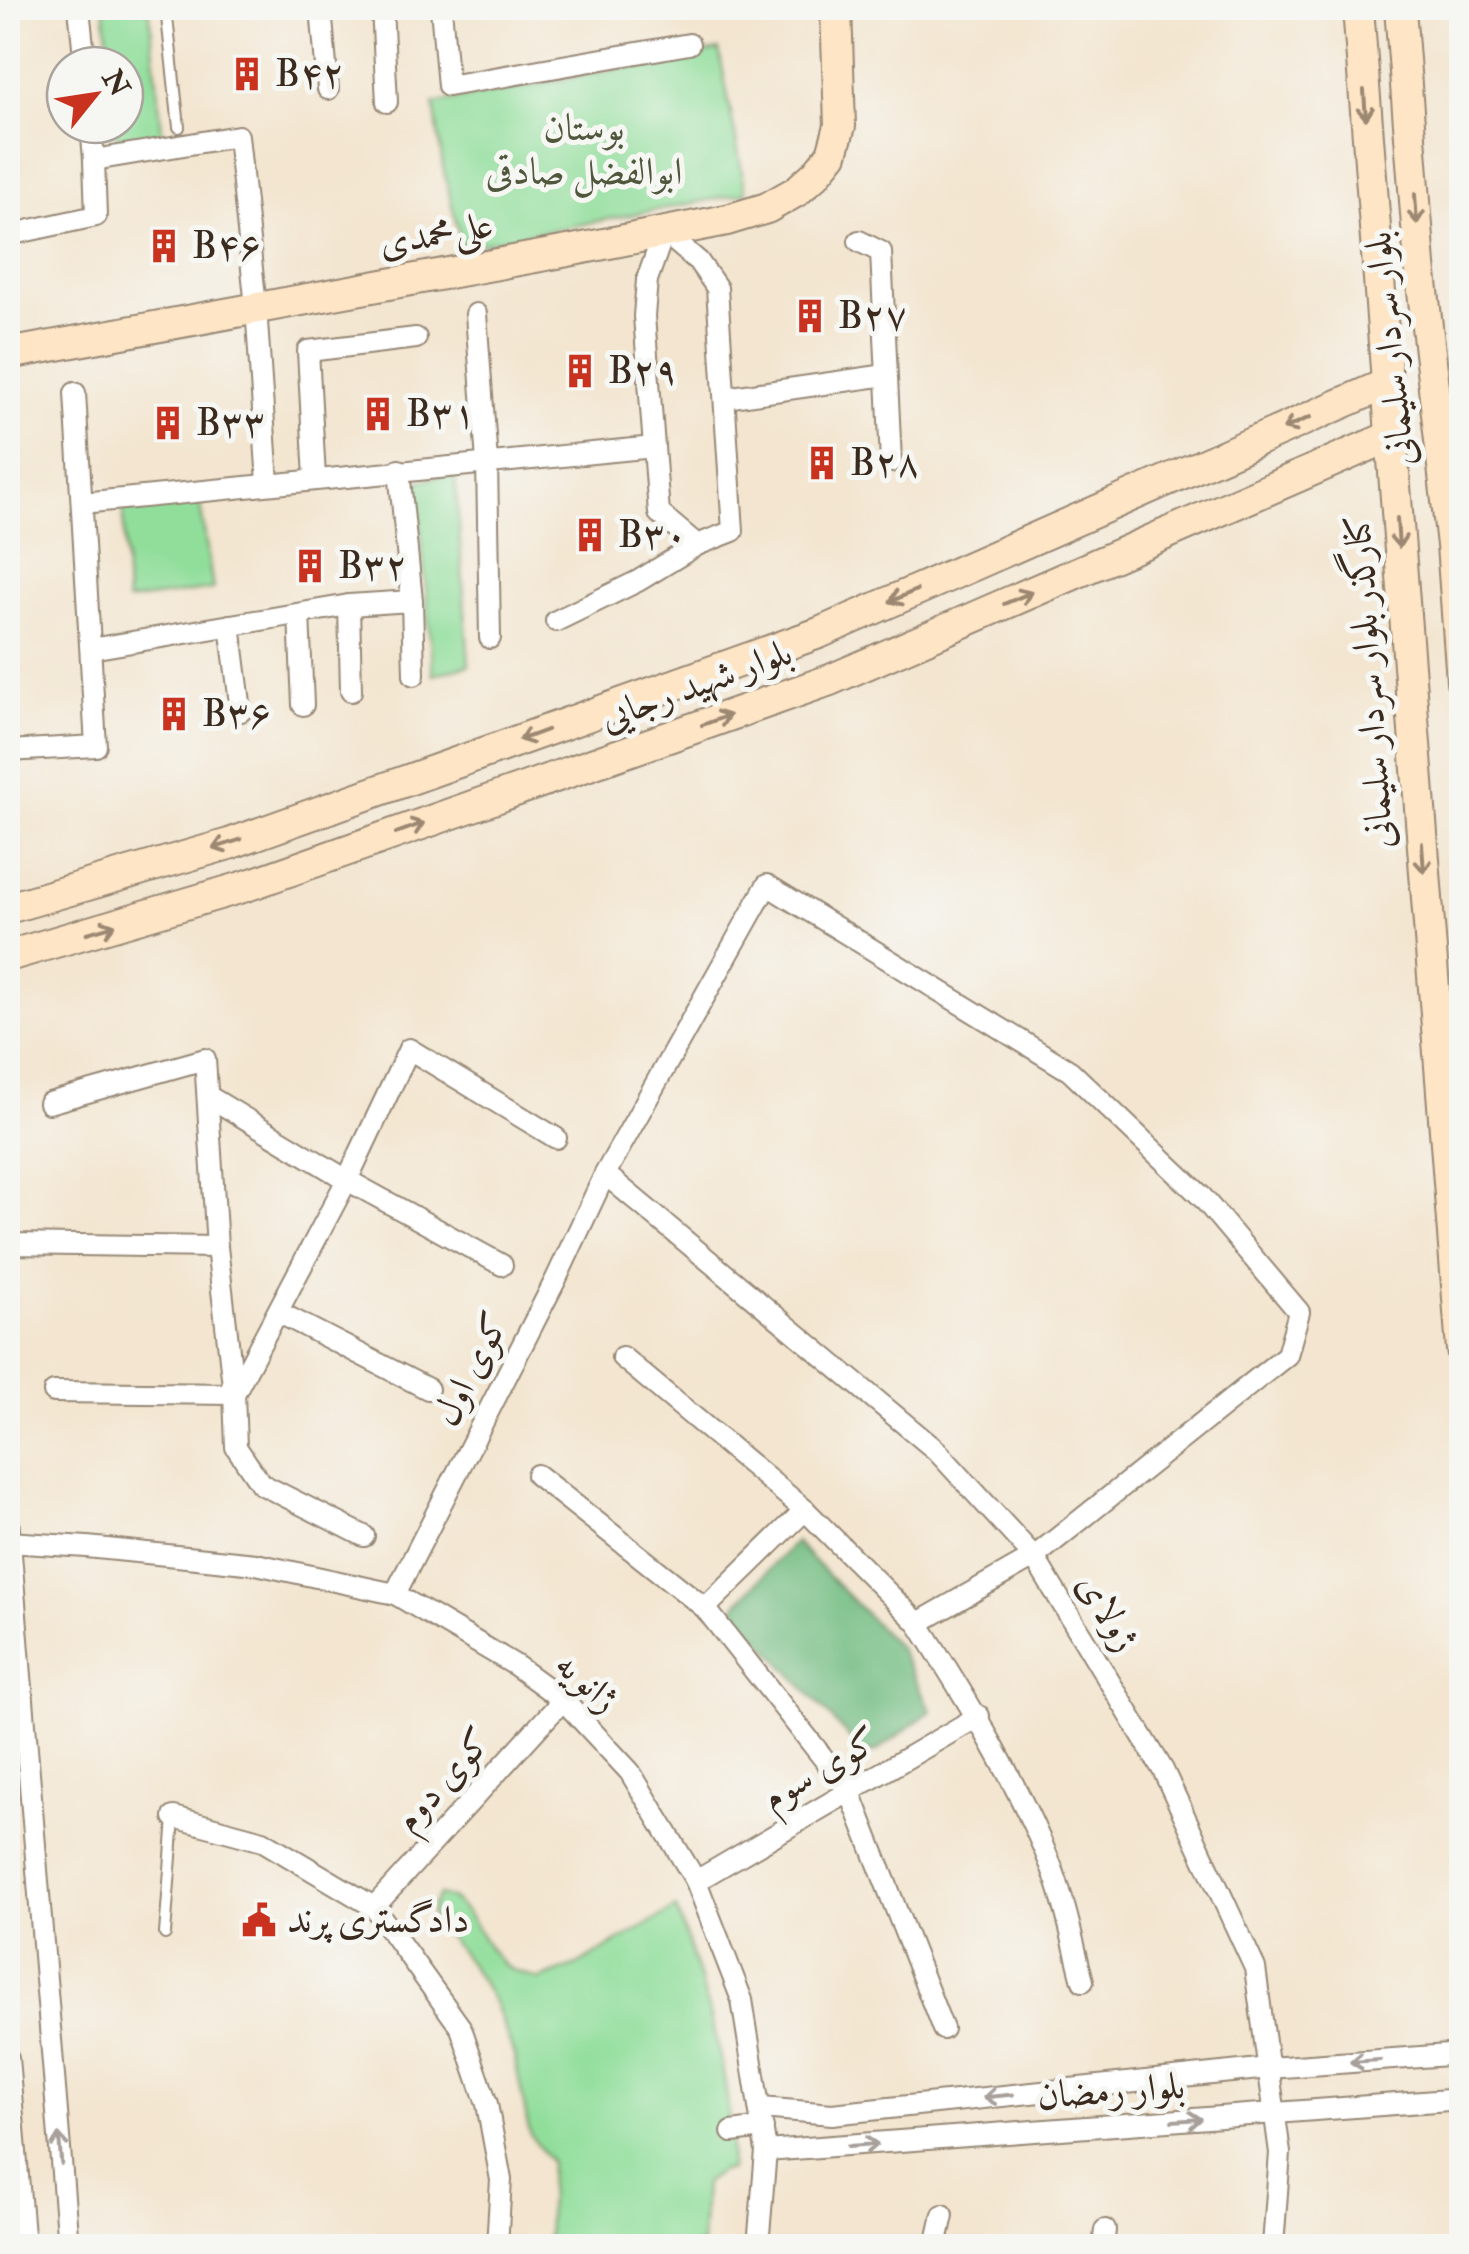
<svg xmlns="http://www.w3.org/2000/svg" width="1469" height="2254" viewBox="0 0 1469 2254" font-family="'IM FELL Double Pica',Amiri,serif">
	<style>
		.green { fill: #91de9b; stroke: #66845c; stroke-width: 2.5 }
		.forest { fill: #74bd83; stroke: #587450; stroke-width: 2.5 }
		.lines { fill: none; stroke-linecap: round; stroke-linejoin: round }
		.lane-casing { stroke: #978876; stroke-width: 14 }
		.street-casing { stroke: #978876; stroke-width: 24 }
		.secondary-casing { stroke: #978876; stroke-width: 34 }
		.lane { stroke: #fff; stroke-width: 10 }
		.street { stroke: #fff; stroke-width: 20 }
		.secondary { stroke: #fee5c5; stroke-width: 30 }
		.oneway { stroke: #9c8872 }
		.oneway2 { stroke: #a79f9a }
		.labels { text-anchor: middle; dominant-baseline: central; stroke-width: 10; stroke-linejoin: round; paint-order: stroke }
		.poi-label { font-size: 38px; fill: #3b2a1e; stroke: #f6f6f2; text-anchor: start }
		.park-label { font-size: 38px; fill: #50573d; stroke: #f6f6f2 }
		.street-label { font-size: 38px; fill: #3b2a1e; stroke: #f6f6f2 }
	</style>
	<rect width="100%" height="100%" fill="#f6f6f2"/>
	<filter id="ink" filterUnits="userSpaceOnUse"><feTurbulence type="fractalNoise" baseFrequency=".01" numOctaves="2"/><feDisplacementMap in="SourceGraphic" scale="20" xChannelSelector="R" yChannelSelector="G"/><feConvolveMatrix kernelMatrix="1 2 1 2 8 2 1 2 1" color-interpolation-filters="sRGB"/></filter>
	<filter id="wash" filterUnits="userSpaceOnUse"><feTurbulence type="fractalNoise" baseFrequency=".0048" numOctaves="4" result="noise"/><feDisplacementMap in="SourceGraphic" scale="40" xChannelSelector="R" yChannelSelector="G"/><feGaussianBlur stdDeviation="2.25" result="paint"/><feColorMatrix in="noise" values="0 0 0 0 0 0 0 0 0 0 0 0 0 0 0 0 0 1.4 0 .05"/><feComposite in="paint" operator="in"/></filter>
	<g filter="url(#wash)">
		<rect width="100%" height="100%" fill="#f3e5cf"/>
		<g class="green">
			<path d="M104,8H149L163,140L118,145L116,125H125V65H110Z"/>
			<path d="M719,50L746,193L462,247L443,167L434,104Z"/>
			<path d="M455,473L469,665L433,675L417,482Z"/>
			<path d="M199,498L213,589L127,601L123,509Z"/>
			<path d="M439,1895C471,1900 480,1944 503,1964C514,1974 526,1972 538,1980L579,1964L676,1908C705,1991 735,2082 730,2170L721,2171L704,2183L701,2246H547L550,2161L530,2135L514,2055L495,2004L471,1966L431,1915L432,1906Z"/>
		</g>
		<path class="forest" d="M795,1542L899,1648L931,1711L876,1752L863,1753L740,1617L735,1606Z"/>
	</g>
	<g filter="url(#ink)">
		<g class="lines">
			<g class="lane-casing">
				<g id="lane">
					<path d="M166,8L179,127"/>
					<path d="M165,1934L174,1818"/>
				</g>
			</g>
			<g class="street-casing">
				<g id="street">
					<path d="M79,8L85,65"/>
					<path d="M321,8L328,89"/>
					<path d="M382,8L387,102"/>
					<path d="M441,8L448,86L689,44"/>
					<path d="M91,125L94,160L238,136L256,307L268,483"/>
					<path d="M664,232L698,261L717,288L733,531L697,545L659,513L644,316L647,280Z"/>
					<path d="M8,235L96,216L94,160"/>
					<path d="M859,241L881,252L891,462"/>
					<path d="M476,314L487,462L490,638"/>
					<path d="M725,398L886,375"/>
					<path d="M399,470L412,601L414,675"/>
					<path d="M315,478L308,351L416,338"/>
					<path d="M82,503L654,447"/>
					<path d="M349,605L351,691"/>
					<path d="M299,614L303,705"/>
					<path d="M556,621L638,581L697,545"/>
					<path d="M230,625L241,711"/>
					<path d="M91,649L349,605L412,601"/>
					<path d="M8,751L96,746L75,393"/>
					<path d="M208,1096L347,1180L502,1265"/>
					<path d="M49,1103L205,1059L217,1247L234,1394L236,1447L261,1484L364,1536"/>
					<path d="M605,1174L937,1451L1034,1557L1163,1770L1255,1968L1280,2153L1273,2246"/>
					<path d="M8,1244L217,1247"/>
					<path d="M278,1312L428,1389"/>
					<path d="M622,1357L805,1510L918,1623"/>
					<path d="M54,1392L234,1394L347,1180L409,1049L556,1138"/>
					<path d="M537,1475L705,1608L850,1792L943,2029"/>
					<path d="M8,1518L68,2246"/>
					<path d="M8,1542L87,1547L256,1564L395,1594L515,1665L563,1700L630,1772L696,1881L742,2000L766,2151L758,2246"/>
					<path d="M395,1594L556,1279L605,1174L767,885L1070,1071L1202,1197L1299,1312L1287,1355L1034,1557L918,1623C969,1702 1017,1781 1052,1868C1066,1904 1073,1944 1083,1981"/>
					<path d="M705,1608L805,1510"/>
					<path d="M174,1817L263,1841L374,1907L461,2028L487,2104L501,2180L497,2246"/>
					<path d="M696,1881L979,1716"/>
					<path d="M374,1907L563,1700"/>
					<path d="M8,2058L24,2246"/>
					<path d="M761,2108L832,2114L1269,2068L1462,2054"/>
					<path d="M732,2132L763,2128"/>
					<path d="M766,2151L1462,2099"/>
					<path d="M936,2246L943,2215"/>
					<path d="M1103,2246L1105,2230"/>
				</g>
			</g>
			<g class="secondary-casing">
				<g id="secondary">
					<path d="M1358,8L1462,1350"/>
					<path d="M1400,8L1420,265L1452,545L1462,681"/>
					<path d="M8,354L568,251L727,220L767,208L797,191L816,174L832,154L840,126L836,8"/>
					<path d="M8,908L229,844L819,633L1386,384"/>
					<path d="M8,956L246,886L830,680L1391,436"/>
				</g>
			</g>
			<use href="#lane" class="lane"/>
			<use href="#street" class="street"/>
			<use href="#secondary" class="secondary"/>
		</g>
		<defs><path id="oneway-shaft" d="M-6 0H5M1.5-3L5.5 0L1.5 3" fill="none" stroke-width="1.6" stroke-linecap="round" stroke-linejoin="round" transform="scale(2.5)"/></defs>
		<g class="oneway">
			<use href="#oneway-shaft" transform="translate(1365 105) rotate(86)"/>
			<use href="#oneway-shaft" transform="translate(1416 209) rotate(86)"/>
			<use href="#oneway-shaft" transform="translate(1297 423) rotate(156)"/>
			<use href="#oneway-shaft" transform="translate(1398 533) rotate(86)"/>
			<use href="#oneway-shaft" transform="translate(903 596) rotate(156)"/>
			<use href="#oneway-shaft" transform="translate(1018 598) rotate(-23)"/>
			<use href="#oneway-shaft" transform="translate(716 720) rotate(-20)"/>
			<use href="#oneway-shaft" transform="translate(533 735) rotate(160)"/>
			<use href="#oneway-shaft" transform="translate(410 828) rotate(-20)"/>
			<use href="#oneway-shaft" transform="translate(227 844) rotate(162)"/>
			<use href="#oneway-shaft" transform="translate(1423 858) rotate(86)"/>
			<use href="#oneway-shaft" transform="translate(101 929) rotate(-16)"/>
		</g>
		<g class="oneway2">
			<use href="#oneway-shaft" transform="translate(1365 2061) rotate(176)"/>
			<use href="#oneway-shaft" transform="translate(998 2096) rotate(174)"/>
			<use href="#oneway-shaft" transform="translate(1187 2120) rotate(-4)"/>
			<use href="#oneway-shaft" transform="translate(863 2145) rotate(-4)"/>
			<use href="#oneway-shaft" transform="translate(60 2149) rotate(-95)"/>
		</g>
	</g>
	<defs>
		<g id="building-bare" transform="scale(2.7)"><path d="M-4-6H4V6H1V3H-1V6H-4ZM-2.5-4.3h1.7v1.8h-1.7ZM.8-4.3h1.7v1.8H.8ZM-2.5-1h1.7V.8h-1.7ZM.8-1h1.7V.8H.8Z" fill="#c8321e" stroke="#f6f6f2" stroke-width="2.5" paint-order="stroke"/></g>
		<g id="civic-bare" transform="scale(2.7)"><path d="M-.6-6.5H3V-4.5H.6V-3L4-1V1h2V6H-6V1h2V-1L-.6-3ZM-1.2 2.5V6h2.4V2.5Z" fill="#c8321e" stroke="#f6f6f2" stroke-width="2.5" paint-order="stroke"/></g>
	</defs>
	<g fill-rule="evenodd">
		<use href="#building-bare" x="247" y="74"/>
		<use href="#building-bare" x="164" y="246"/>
		<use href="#building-bare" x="810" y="316"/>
		<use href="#building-bare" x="580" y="371"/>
		<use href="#building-bare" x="378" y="414"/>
		<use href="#building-bare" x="168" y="423"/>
		<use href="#building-bare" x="822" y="463"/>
		<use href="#building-bare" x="590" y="535"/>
		<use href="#building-bare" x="310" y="566"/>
		<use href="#building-bare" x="174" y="714"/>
		<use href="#civic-bare" x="259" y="1920"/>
	</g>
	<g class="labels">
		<g class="poi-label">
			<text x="275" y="74">B۴۲</text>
			<text x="192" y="246">B۴۶</text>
			<text x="838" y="316">B۲۷</text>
			<text x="608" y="371">B۲۹</text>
			<text x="406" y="414">B۳۱</text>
			<text x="196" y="423">B۳۳</text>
			<text x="850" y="463">B۲۸</text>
			<text x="618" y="535">B۳۰</text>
			<text x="338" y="566">B۳۲</text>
			<text x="202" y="714">B۳۶</text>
			<text x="287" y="1920">دادگستری پرند</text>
		</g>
		<g class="park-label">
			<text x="584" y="128">بوستان<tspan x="584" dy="44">ابوالفضل صادقی</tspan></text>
		</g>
		<g class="street-label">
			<text transform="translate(436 234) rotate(-10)">علی‌محمدی</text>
			<text transform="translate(1390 349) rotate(-96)">بلوار سردار سلیمانی</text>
			<text transform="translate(1369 682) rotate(-94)">کنارگذر بلوار سردار سلیمانی</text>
			<text transform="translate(696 685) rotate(-20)">بلوار شهید رجایی</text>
			<text transform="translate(471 1369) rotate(-63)">کوی اول</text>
			<text transform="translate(1108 1612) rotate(59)">ژولای</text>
			<text transform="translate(587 1682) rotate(42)">ژانویه</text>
			<text transform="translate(820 1769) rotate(-30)">کوی سوم</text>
			<text transform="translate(443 1780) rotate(-48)">کوی دوم</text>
			<text transform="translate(1111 2091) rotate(-4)">بلوار رمضان</text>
		</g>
	</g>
	<rect width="1469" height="2254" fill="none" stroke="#f6f6f2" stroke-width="40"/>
	<g transform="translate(95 95) rotate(60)"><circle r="48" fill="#f6f6f2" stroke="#aba49d" stroke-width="2.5"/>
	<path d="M0-8L18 38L0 25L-18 38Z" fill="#c8321e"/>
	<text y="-15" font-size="28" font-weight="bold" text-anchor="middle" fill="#3b2a1e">N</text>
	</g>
</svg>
